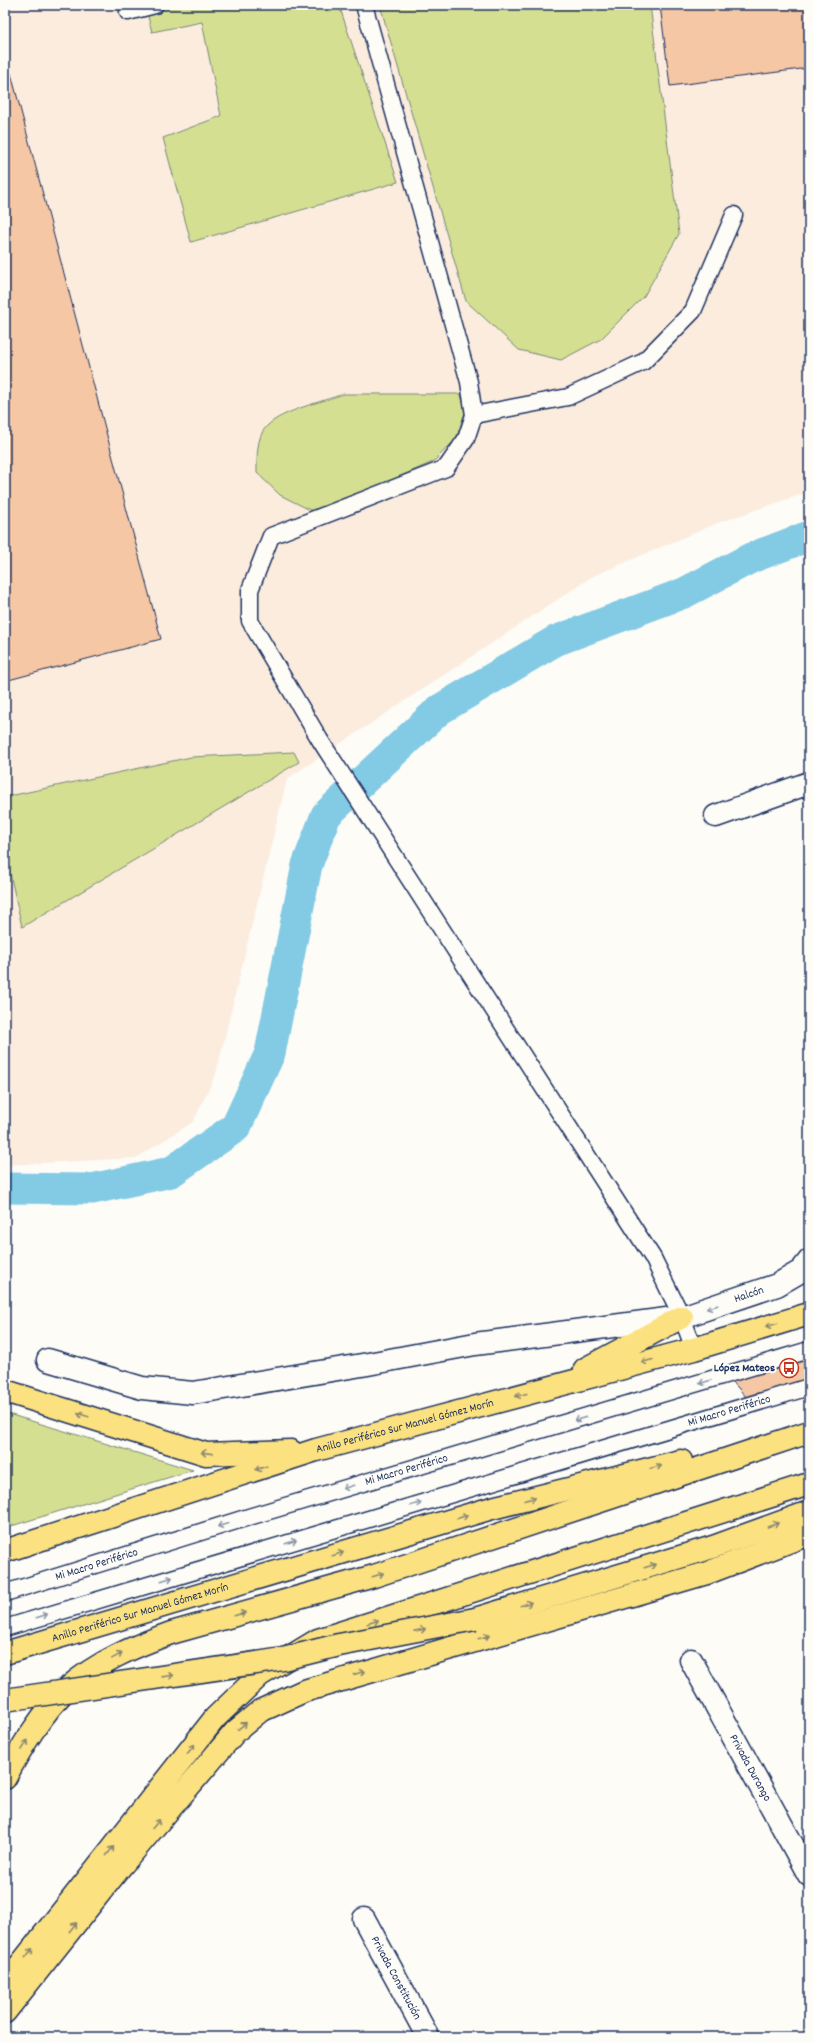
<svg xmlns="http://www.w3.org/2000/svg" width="814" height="2042" viewBox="0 0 814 2042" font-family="Dekko,sans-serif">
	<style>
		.built { fill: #fbecde }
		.green { fill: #d4df92; stroke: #788778 }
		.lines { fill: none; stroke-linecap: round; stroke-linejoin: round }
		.canal { stroke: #83cae4; stroke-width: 31 }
		.building { fill: #f5c7a4; stroke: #1b2f5e }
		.lane-casing { stroke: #1b2f5e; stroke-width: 19 }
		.street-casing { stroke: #1b2f5e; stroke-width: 25 }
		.highway-casing { stroke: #1b2f5e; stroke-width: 25 }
		.lane { stroke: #fdfcf7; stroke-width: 16 }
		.street { stroke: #fdfcf7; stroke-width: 22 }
		.highway { stroke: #fbe180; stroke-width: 22 }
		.highway-bridge-casing { stroke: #1b2f5e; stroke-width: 25; stroke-linecap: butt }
		.highway-bridge { stroke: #fbe180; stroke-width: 22 }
		.oneway { stroke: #8c96aa }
		.oneway2 { stroke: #8b886f }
		.labels { text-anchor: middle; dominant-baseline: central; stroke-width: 4; stroke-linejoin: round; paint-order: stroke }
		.street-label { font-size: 12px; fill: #1b2f5e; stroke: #fdfcf7 }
		.poi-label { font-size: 12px; font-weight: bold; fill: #1b2f5e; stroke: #fdfcf7; text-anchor: end }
	</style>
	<rect width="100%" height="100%" fill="#fdfcf7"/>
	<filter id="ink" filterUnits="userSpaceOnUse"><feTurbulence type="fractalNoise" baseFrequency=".025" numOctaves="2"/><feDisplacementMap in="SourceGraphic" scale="8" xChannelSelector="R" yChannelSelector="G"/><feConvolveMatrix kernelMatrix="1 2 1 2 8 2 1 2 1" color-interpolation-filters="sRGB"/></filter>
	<g filter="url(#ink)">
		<path class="built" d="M5,5H809V492L720,522L593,576L287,779L216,1074L193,1122L136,1158L5,1165Z"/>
		<g class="green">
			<path d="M145,5H339L398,182L191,242L163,138L221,116L202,22L152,32Z"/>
			<path d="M380,5H650L679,234L644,296L601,339L561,360L519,350L466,301Z"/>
			<path d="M343,394H461L465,413L456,439L433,462L333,505L310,510L280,495L257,473C257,459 256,436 267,426C283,410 322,402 343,394Z"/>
			<path d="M294,752L299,762L22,927L5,851V797L191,757Z"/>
			<path d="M5,1413L193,1470L5,1528Z"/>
		</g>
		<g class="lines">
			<path class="canal" d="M5,1188L92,1189L171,1172L236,1127L270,1053L307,865L326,815L439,710L555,641L684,593L751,558L809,536"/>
		</g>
		<g class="building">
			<path d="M660,5H809V68L670,86Z"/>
			<path d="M5,51L161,639L5,681Z"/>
			<path d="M809,1356V1381L748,1399L730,1379Z"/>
		</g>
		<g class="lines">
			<g class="lane-casing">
				<g id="lane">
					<path d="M364,5L469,382L474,415L466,439L446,468L271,536L250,590V621L320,740L653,1258L682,1317L694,1349"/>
					<path d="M128,12L155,5"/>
					<path d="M474,415L568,397L643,362L693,311L734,215"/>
					<path id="s1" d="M5,1593L252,1516L809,1350"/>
					<path id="s2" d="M5,1628L809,1387"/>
				</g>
			</g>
			<g class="street-casing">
				<g id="street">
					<path d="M716,816L809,783"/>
					<path id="s3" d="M48,1360L142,1388L193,1393L368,1364L475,1344L682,1317L777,1285L801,1271L809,1261"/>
					<path id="s4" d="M691,1660L809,1875"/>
					<path id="s5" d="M364,1919L428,2037"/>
				</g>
			</g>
			<g class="highway-casing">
				<g id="highway">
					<path d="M585,1369L682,1317"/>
					<path d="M5,1391L206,1454L291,1451"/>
					<path id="s6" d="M5,1551L316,1450L694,1349L809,1314"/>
					<path d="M475,1619L713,1547L809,1512"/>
					<path id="s7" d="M5,1653L492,1508L681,1461"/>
					<path d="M5,1778C20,1749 44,1710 68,1688C97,1662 135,1646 171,1633L374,1576L809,1432"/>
					<path d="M5,1984L215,1718L260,1675L318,1640L809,1484"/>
					<path d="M5,2012L122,1865L236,1731L260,1711L304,1691L707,1573L809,1534"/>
				</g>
			</g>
			<use href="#lane" class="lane"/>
			<use href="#street" class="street"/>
			<use href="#highway" class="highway"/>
			<g class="highway-bridge-casing">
				<path id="highway-bridge" d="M5,1700L283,1659L339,1645L475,1619"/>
			</g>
			<use href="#highway-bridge" class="highway-bridge"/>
		</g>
		<defs><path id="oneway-shaft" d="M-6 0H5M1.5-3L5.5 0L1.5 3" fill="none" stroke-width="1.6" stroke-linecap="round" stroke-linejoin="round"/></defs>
		<g class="oneway">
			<use href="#oneway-shaft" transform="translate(712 1307) rotate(162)"/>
			<use href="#oneway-shaft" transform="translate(705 1382) rotate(163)"/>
			<use href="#oneway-shaft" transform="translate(580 1419) rotate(163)"/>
			<use href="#oneway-shaft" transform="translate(348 1487) rotate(163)"/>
			<use href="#oneway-shaft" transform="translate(416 1504) rotate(-17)"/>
			<use href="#oneway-shaft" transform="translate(223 1525) rotate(163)"/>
			<use href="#oneway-shaft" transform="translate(291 1542) rotate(-17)"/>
			<use href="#oneway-shaft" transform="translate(167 1579) rotate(-17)"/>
			<use href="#oneway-shaft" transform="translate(42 1616) rotate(-17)"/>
		</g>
		<g class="oneway2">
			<use href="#oneway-shaft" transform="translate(772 1325) rotate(163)"/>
			<use href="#oneway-shaft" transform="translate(647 1361) rotate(165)"/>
			<use href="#oneway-shaft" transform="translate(521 1395) rotate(165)"/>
			<use href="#oneway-shaft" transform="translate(83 1415) rotate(-163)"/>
			<use href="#oneway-shaft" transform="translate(207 1453) rotate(-174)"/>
			<use href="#oneway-shaft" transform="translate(656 1467) rotate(-14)"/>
			<use href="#oneway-shaft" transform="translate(261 1468) rotate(162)"/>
			<use href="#oneway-shaft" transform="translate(530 1499) rotate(-14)"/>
			<use href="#oneway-shaft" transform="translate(462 1517) rotate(-17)"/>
			<use href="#oneway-shaft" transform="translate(773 1525) rotate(-20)"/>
			<use href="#oneway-shaft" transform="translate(338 1554) rotate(-17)"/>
			<use href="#oneway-shaft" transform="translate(650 1566) rotate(-17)"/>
			<use href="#oneway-shaft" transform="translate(378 1575) rotate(-18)"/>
			<use href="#oneway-shaft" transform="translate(526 1604) rotate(-17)"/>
			<use href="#oneway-shaft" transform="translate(240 1614) rotate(-16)"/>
			<use href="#oneway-shaft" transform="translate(373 1622) rotate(-18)"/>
			<use href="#oneway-shaft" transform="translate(420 1630) rotate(-11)"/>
			<use href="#oneway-shaft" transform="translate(484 1637) rotate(-16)"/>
			<use href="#oneway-shaft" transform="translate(117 1656) rotate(-29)"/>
			<use href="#oneway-shaft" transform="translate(359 1673) rotate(-17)"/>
			<use href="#oneway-shaft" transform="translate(168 1676) rotate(-8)"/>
			<use href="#oneway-shaft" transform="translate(242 1726) rotate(-40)"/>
			<use href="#oneway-shaft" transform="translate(25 1745) rotate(-58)"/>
			<use href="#oneway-shaft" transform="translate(191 1749) rotate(-52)"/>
			<use href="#oneway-shaft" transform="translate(156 1824) rotate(-50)"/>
			<use href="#oneway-shaft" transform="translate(110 1851) rotate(-52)"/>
			<use href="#oneway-shaft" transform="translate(73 1927) rotate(-51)"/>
			<use href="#oneway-shaft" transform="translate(29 1953) rotate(-52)"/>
		</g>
	</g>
	<defs>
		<g id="bus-ring" transform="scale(1)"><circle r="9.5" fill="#fdfcf7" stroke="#c8321e" stroke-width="1.5"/><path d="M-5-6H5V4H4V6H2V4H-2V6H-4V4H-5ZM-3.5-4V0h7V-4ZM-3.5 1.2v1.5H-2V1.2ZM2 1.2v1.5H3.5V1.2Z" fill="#c8321e"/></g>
	</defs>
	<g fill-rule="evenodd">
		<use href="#bus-ring" x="789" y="1368"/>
	</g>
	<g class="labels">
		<g class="street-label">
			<text stroke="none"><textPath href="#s3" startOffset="715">Halcón</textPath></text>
			<text stroke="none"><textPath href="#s2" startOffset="756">Mi Macro Periférico</textPath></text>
			<text stroke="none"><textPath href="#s6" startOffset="419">Anillo Periférico Sur Manuel Gómez Morín</textPath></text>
			<text stroke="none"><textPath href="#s1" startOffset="420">Mi Macro Periférico</textPath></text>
			<text stroke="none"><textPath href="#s1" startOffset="96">Mi Macro Periférico</textPath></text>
			<text stroke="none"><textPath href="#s7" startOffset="141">Anillo Periférico Sur Manuel Gómez Morín</textPath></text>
			<text stroke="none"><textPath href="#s4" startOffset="123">Privada Durango</textPath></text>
			<text stroke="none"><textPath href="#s5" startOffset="67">Privada Constitución</textPath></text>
		</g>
		<g class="poi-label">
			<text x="775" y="1368">López Mateos</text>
		</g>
	</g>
	<rect width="814" height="2042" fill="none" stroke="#fdfcf7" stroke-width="20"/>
	<rect x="10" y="10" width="794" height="2022" fill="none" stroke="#1b2f5e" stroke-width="1.5" filter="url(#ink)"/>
</svg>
